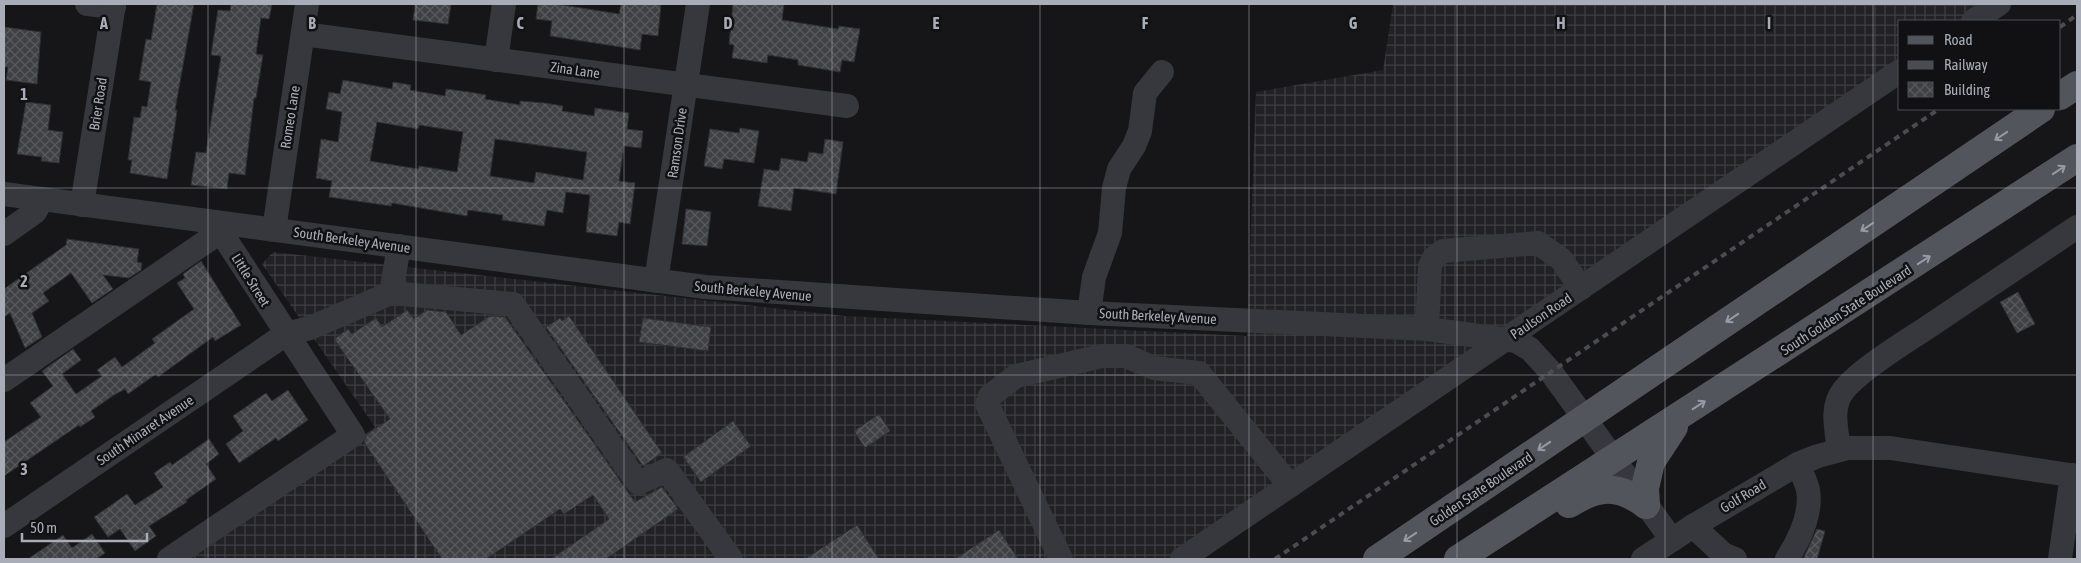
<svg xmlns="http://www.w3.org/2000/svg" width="2081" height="563" viewBox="0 0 2081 563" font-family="'Asap Condensed',sans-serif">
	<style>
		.industrial { fill: url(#industrial-grid) }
		.building { fill: url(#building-cross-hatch); stroke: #303034; fill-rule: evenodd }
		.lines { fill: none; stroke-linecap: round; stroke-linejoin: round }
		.minor { stroke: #37383d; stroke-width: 24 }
		.major { stroke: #53555c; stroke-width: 28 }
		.rail { stroke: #4a4c52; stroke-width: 4; stroke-dasharray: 6 5; stroke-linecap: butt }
		.oneway { stroke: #979ba6 }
		.grid { fill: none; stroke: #a8adb8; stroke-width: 1; stroke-opacity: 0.55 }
		.labels { text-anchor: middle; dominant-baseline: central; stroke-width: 5; stroke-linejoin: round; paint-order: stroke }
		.street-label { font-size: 14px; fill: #a8adb8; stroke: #111113 }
		.grid-label { font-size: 16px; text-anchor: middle; font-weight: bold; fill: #a8adb8; stroke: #111113; stroke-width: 5; stroke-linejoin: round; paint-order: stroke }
	</style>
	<defs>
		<pattern id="industrial-grid" width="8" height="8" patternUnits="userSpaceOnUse" patternTransform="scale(1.25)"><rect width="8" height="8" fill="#222225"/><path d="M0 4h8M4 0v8" fill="none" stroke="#3f3f43"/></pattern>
		<pattern id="building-cross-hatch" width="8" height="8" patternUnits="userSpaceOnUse" patternTransform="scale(1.25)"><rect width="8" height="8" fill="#404145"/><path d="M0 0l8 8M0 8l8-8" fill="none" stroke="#595a5e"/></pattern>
	</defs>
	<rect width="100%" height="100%" fill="#161618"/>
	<path class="industrial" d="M1393,4H1989L1963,21H1900V64L1169,559H179L375,427L262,264L273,252L845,316L1247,336L1256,92L1383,70Z"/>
	<g class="building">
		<path d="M157,4H194L175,110H177L176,118L167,179L130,173L132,160H128L134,117L140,118L142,106L147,107L151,82L139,80L146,39L151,40Z"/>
		<path d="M231,4H272L269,19L261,18L256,54L263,55L256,98H254L245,175L229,173L227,189L191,185L196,152L206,153L221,56L211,55L218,10L230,11Z"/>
		<path d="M415,4H451L448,24L413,20Z"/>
		<path d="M538,4H556L619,14L621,4H661L658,36L642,34L640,50L550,36L552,21L536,19Z"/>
		<path d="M733,4H784L782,20L838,29L839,26L860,29L854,62L842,60L840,72L798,65V60L768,55L767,63L732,58L734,45L729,44Z"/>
		<path d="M4,27L41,32L37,84L6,80L8,67H4Z"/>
		<path d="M343,80L392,89L393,82L411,85L410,90L445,96L446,89L469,92L486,95L485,99L520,105V101L545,103L563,106L562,111L594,116L595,108L629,113L627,129L643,131L641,148L624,146L619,181L635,183L630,224L619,222L617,236L586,232L590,195L566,192L563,213L547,210L544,226L502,220L503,215L468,210L467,216L392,203L391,206L329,197L332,181L316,178L321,139L338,142L342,112L326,109L329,92L340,94ZM377,122L418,129L419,125L463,132L457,172L419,166L418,169L370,161ZM495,139L587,152L583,180L536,172L534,183L490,176Z"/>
		<path d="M26,102L51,105L48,130L63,132L59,163L41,161L42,157L17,154Z"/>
		<path d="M740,128L759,131L754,163L724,159L722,169L704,166L710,129L739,133Z"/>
		<path d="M825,139L843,142L836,194L794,188L791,211L758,206L764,169L779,171L781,158L807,162L809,152L823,154Z"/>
		<path d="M686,209L711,212L707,246L682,244Z"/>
		<path d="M67,239L139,249L137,262L142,263L141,270L129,278L103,275L113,289L92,303L71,273L43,293L49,301L32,313L42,337L25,348L10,313L4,317V289L66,245Z"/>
		<path d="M201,261L241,325L215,341L213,337L158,377L156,374L128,394L125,389L114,395L91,411L95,417L80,427L79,425L4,476V442L41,417L30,403L53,386L42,371L73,349L81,360L62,374L76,394L102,376L97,370L115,357L122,367L155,343L152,339L194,309L177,283L185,278L183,274Z"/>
		<path d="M2018,292L2035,324L2017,333L2000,302Z"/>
		<path d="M407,310L414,319L427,310L446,312L461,335L490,316L505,317L635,502L662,487L678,509L606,559H551L609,519L593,495L564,514L560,509L486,559H442L364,442L367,434L390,419L334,339L348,329L352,334L376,318L382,327Z"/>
		<path d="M569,316L662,453L643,466L546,327L560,318L562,321Z"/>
		<path d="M643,318L711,327L708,351L639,342Z"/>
		<path d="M288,390L308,420L278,441L276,438L239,463L226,444L243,431L233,416L266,393L272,401Z"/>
		<path d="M879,414L890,431L865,448L854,431Z"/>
		<path d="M733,421L751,446L701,482L683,457Z"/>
		<path d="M209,439L219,454L206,464L216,479L186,500L187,502L149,526L156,536L135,551L120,529L108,537L94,517L127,494L135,505L163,487L154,473L170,462L172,465Z"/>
		<path d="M857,525L879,559H805Z"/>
		<path d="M1817,529L1825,531L1817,559H1803Z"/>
		<path d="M999,530L1018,559H955Z"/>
		<path d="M92,534L105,553L96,559H28L63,535L72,548Z"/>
	</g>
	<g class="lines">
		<g class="minor">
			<path d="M87,4L114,7"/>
			<path d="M1973,21L1999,4"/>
			<path d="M303,34L847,106"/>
			<path d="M496,60L504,4"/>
			<path d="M4,194L705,287L1089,313L1427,329L1516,341L1530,349L1551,372L1672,540"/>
			<path d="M82,205L114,4"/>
			<path d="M274,230L307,4"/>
			<path d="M4,234L35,212L42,200"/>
			<path d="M399,246L391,293L513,304L638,483L667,470L731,559"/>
			<path d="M656,281L698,4"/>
			<path d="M1089,313L1094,277L1110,233L1114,188L1119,169L1134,146L1140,131L1145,93L1162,72"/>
			<path d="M1427,329L1430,266L1434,258L1443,251L1538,243L1561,259L1581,288"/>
			<path d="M4,380L223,230"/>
			<path d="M1839,450C1837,431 1830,408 1843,391C1858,371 1903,343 1925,329C1976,295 2027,261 2077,227"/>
			<path d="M4,526L286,334L310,328L391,293"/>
			<path d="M1693,526L1723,554L1735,559"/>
			<path d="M169,559L353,435L228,243L223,223"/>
			<path d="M1061,559L987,404L990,396L1016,376L1102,356H1126L1154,368L1199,373L1290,486"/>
			<path d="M1182,559L1900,71"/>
			<path d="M1643,559L1693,526L1798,464L1818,456L1848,448H1890L2077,476"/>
			<path d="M1787,559C1799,540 1812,513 1808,490C1806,481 1801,472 1798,464"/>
			<path d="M2060,559L2072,475"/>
		</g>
		<g class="major">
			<path d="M2060,96L2077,85"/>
			<path d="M1569,504C1598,486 1618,484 1646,505"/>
			<path d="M1646,505L1645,488L1651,462L1674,427"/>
			<path d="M1377,559L2041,109"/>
			<path d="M1458,559L2077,158"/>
		</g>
		<g class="rail">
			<path d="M2060,27L2077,15"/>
			<path d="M1275,559L1939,109"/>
		</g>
	</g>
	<defs><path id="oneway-shaft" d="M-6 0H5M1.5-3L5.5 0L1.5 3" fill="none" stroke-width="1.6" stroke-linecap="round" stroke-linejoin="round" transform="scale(1.25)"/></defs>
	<g class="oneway">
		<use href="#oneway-shaft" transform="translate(2001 136) rotate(146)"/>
		<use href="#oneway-shaft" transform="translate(2059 170) rotate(-34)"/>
		<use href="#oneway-shaft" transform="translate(1867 227) rotate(146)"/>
		<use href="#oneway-shaft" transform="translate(1924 260) rotate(-33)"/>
		<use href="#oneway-shaft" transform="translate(1732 318) rotate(146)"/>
		<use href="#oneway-shaft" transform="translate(1699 405) rotate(-33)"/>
		<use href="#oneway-shaft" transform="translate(1544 446) rotate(146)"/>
		<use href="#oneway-shaft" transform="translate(1410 537) rotate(146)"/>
	</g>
	<path class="grid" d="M208,4V559M416,4V559M624,4V559M832,4V559M1040,4V559M1249,4V559M1457,4V559M1665,4V559M1873,4V559M4,188H2077M4,375H2077"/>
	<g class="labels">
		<g class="street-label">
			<text transform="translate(575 70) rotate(8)">Zina Lane</text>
			<text transform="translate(98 104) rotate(-81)">Brier Road</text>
			<text transform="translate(290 117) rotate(-81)">Romeo Lane</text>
			<text transform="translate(677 143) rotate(-82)">Ramson Drive</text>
			<text transform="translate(352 240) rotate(8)">South Berkeley Avenue</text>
			<text transform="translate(251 280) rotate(58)">Little Street</text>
			<text transform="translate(753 291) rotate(5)">South Berkeley Avenue</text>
			<text transform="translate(1846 310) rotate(-33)">South Golden State Boulevard</text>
			<text transform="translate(1158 316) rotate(3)">South Berkeley Avenue</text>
			<text transform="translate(1541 316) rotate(-34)">Paulson Road</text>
			<text transform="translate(145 430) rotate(-34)">South Minaret Avenue</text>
			<text transform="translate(1481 489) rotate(-34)">Golden State Boulevard</text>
			<text transform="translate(1743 496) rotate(-31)">Golf Road</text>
		</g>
	</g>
	<g class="grid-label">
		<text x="104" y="29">A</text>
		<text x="312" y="29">B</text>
		<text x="520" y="29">C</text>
		<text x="728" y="29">D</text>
		<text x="936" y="29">E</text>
		<text x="1145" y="29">F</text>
		<text x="1353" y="29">G</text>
		<text x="1561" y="29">H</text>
		<text x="1769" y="29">I</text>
		<text x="24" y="100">1</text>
		<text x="24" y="287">2</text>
		<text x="24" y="475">3</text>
	</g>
	<rect width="2081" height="563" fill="none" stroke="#a8adb8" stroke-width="10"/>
	<rect x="1898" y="20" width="162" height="90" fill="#111113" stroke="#4d4f55"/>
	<rect x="1908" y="36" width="25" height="8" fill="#53555c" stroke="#4d4f55"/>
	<text x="1944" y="45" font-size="15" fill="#a8adb8">Road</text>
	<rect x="1908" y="61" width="25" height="8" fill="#4a4c52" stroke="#4d4f55"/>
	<text x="1944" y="70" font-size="15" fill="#a8adb8">Railway</text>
	<rect x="1908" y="82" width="25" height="15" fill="url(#building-cross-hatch)" stroke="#4d4f55"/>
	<text x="1944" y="95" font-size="15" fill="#a8adb8">Building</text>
	<path d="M22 533v8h125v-8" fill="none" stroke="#a8adb8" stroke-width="2.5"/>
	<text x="30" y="533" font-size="15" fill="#a8adb8" stroke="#111113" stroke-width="4" paint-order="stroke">50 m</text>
</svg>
